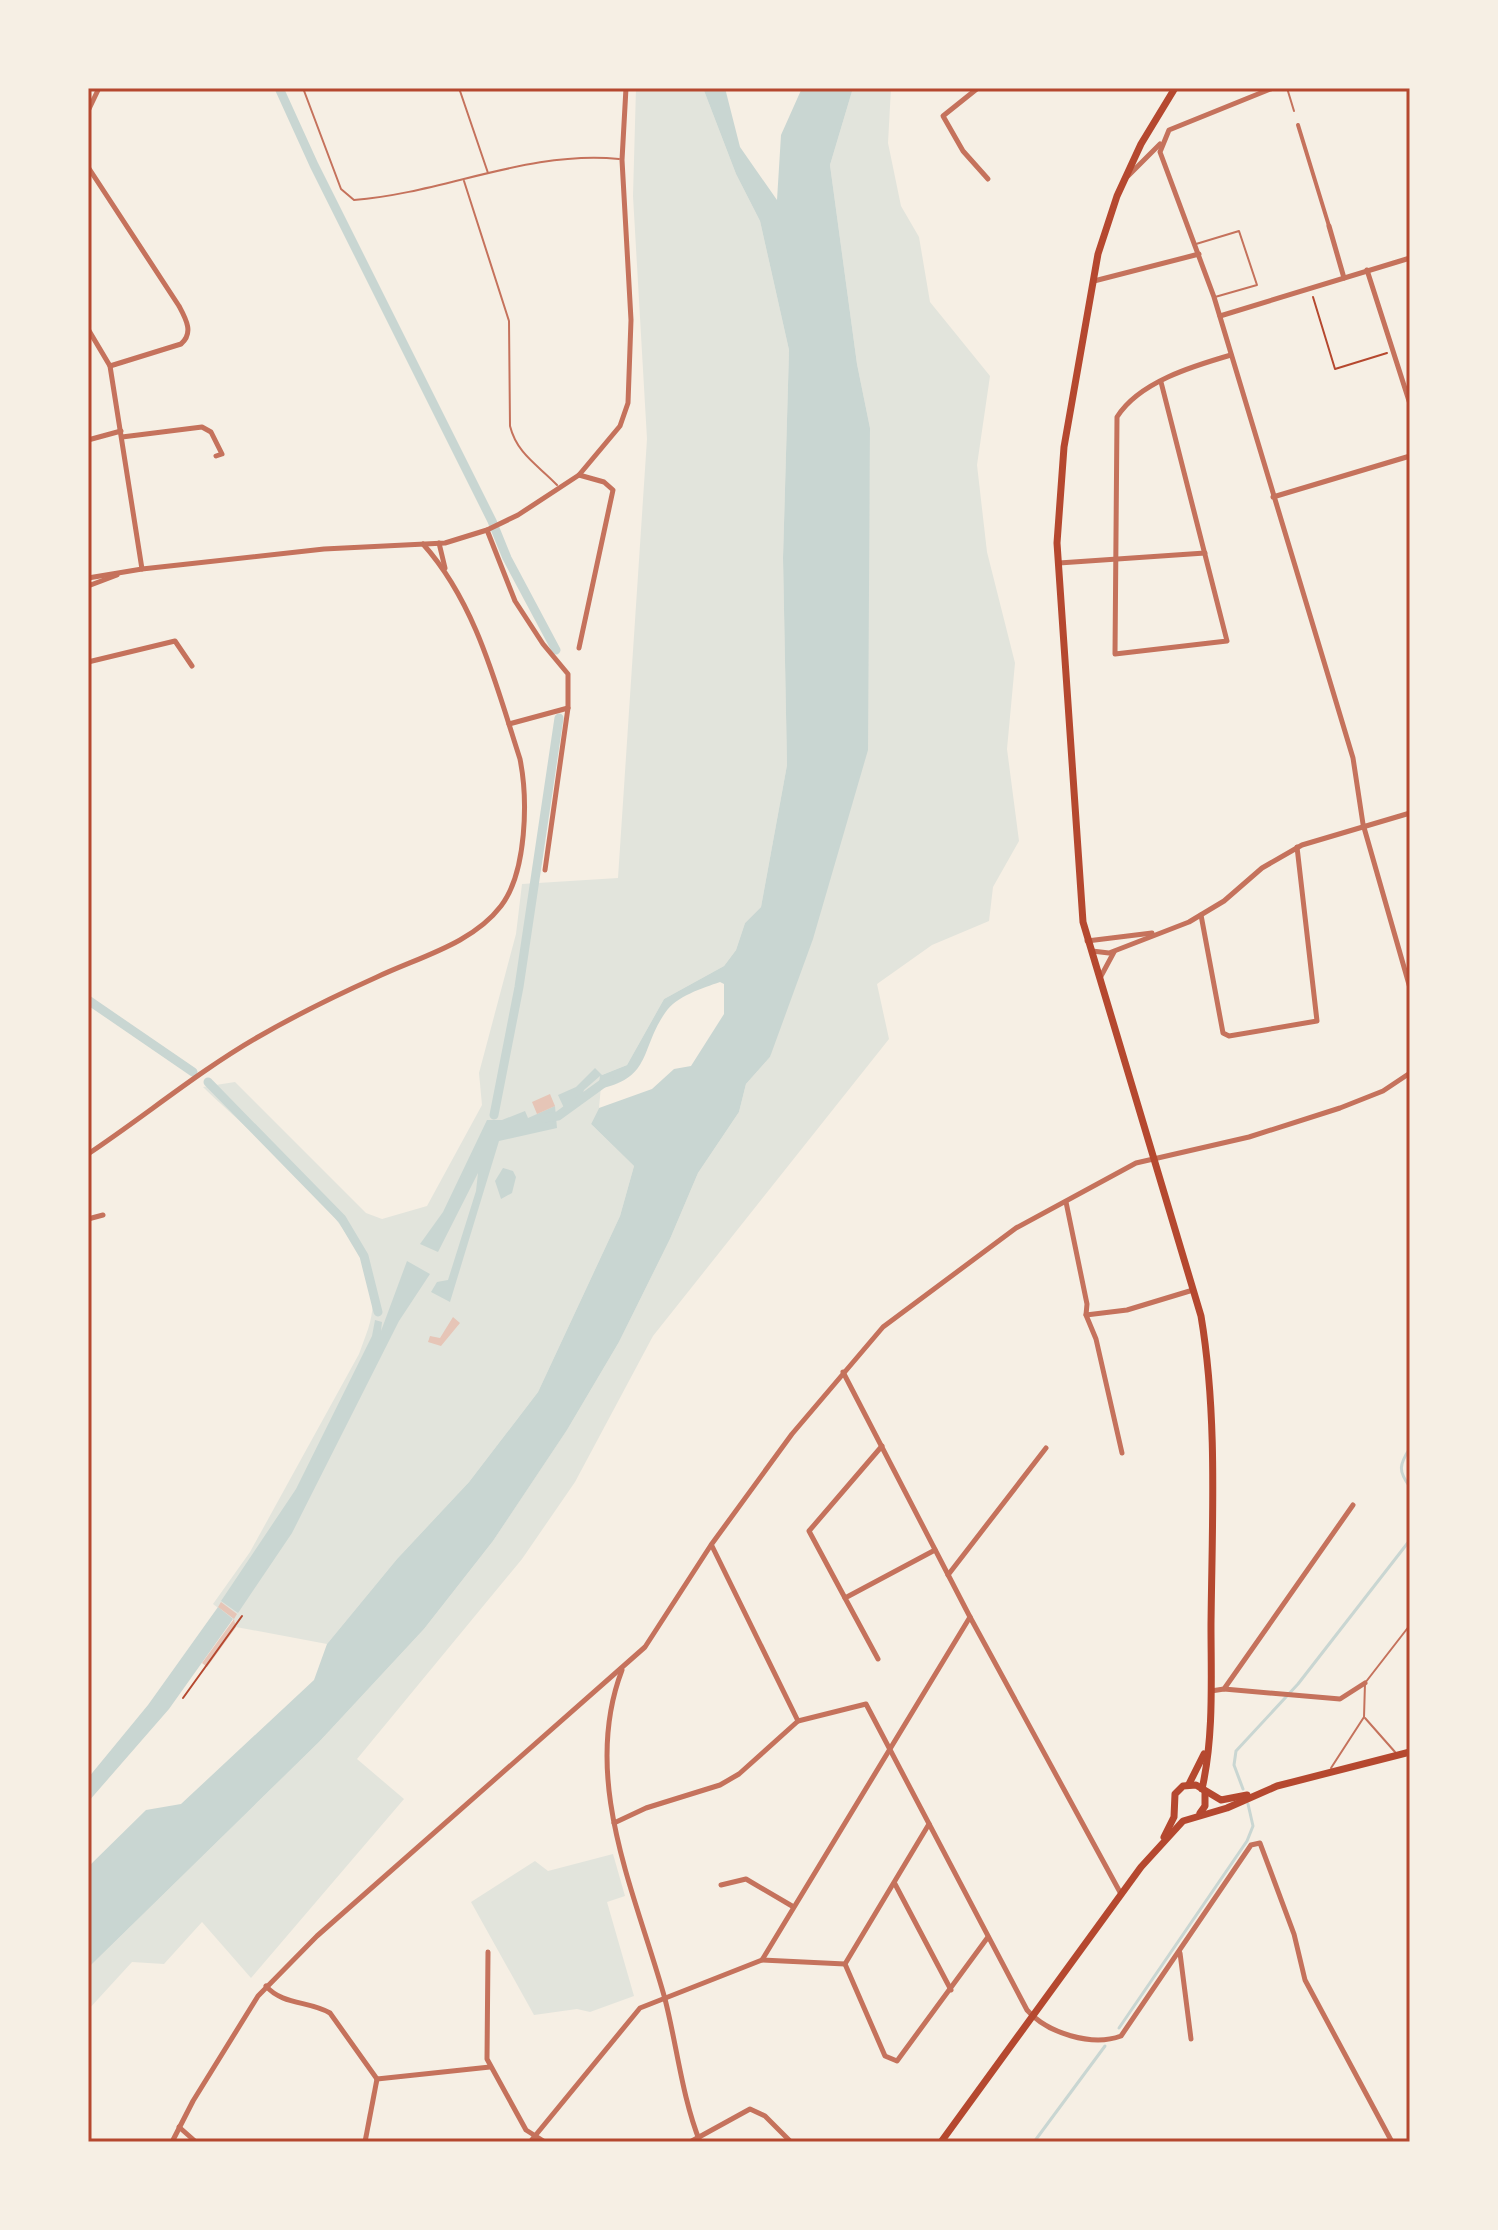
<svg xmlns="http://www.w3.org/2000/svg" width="1498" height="2230" viewBox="0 0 1498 2230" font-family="'Fira Sans',sans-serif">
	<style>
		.green { fill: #e2e4dc }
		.water { fill: #c9d6d2 }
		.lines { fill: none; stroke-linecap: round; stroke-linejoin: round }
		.stream { stroke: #c9d6d2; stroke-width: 3 }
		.canal { stroke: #c9d6d2; stroke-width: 9 }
		.building { fill: #e6c5b7 }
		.path { stroke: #b5482f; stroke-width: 2 }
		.service { stroke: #c5725c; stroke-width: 2 }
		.pedestrian { stroke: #c5725c; stroke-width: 4 }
		.minor { stroke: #c5725c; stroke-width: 5 }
		.secondary { stroke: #b5482f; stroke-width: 7 }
		.neatline { fill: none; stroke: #b5482f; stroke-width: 3 }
	</style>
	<rect width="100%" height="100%" fill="#f6efe4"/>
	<g class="green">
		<path d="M636,88H703L736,174L760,221L789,350L783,558L787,765L761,907L745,923L736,950L724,966L664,999L627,1065L602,1075L599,1108L591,1124L634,1166L620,1216L538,1392L469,1482L397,1559L327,1644L236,1627L235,1621L213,1604L250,1552L359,1354C366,1334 375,1316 372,1295C362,1219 256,1139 203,1087L235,1082L366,1213L382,1219L427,1206L482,1105L479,1073L516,934L522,884L618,878L647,439L633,196Z"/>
		<path d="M853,88H891L888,143L901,206L919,237L930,302L990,376L977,465L987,552L1015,663L1007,749L1019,841L993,887L989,921L932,945L877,984L889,1039L653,1336L575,1482L522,1559L357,1759L404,1799L251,1978L202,1922L164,1964L132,1962L88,2010V1968L319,1742L424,1629L493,1541L567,1430L619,1342L670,1239L698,1173L739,1112L746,1084L770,1057L868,574L870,428L857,364L830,165Z"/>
		<path d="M613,1854L625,1896L607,1902L634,1996L590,2012L577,2009L534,2015L471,1902L535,1861L548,1871Z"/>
	</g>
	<g class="water">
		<path d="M703,88H725L740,147L777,200L781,135L802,88H853L830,165L857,364L870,428L868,750L813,939L770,1057L746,1084L739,1112L698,1173L670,1239L619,1342L567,1430L493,1541L424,1629L319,1742L88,1968V1867L146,1810L181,1804L314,1680L327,1644L397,1559L469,1482L538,1392L620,1216L634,1166L591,1124L599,1108L652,1089L674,1069L691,1066L724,1014V984L720,982C703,988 676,996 665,1013C640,1049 652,1079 598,1089L600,1076L584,1090L580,1103L564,1108L558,1095L576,1087L595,1068L602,1075L627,1065L664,999L724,966L736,950L745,923L761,907L787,765L783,558L789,350L760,221L736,174Z"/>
		<path d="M555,1106L557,1128L499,1141L450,1302L431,1292L437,1282L448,1280L476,1191L478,1173L438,1252L420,1244L443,1212L487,1120H502L525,1111L528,1118Z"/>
		<path d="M503,1168L513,1171L516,1177L512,1193L501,1199L495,1181Z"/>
		<path d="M407,1261L430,1274L399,1321L292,1533L238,1613L221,1601L296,1489L372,1336L375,1320L382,1322L381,1331Z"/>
		<path d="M218,1607L233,1619L169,1709L88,1802V1778L148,1705Z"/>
	</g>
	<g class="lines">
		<g class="stream">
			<path d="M1410,1448C1399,1465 1398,1471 1410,1487"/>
			<path d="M1243,1789L1234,1765L1236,1751L1298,1684L1410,1540"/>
			<path d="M1119,2028L1247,1841L1253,1826L1248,1804"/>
			<path d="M1034,2142L1105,2046"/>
		</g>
		<g class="canal">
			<path d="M279,88L314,165L492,521L507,558L556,650"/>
			<path d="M88,1000L193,1072"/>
			<path d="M208,1082L342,1219L364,1256L378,1312"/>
			<path d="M494,1115L519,987L559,718"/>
			<path d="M544,1118L558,1116L609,1079"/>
		</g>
	</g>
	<g class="building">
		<path d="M550,1094L555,1106L537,1114L532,1102Z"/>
		<path d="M453,1317L460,1323L441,1346L428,1342L430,1336L440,1338Z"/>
		<path d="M221,1602L237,1614L234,1619L218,1607Z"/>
		<path d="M234,1619L236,1627L207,1667L202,1663Z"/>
	</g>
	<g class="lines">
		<g class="path">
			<path d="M1313,297L1335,369L1387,353"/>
			<path d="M183,1698L242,1616"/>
		</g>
		<g class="service">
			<path d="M303,88L341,189L354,200C444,193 528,150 619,159"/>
			<path d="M459,88L488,173"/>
			<path d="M1287,88L1294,111"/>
			<path d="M464,181L509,321L510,426C517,454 538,465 557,485"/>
			<path d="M1196,244L1239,231L1257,285L1215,297"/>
			<path d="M1365,1718L1395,1752"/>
			<path d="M1331,1768L1364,1717L1365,1683L1410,1625"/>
		</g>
		<path class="pedestrian" d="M1298,125L1329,226"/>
		<g class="minor">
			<path d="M978,88L943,116L963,151L988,179"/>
			<path d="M1273,88L1169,130L1160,152L1214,297L1353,758L1363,824L1410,988"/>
			<path d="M88,111L99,88"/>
			<path d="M88,167L179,306C186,319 194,333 181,344L110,366"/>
			<path d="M1128,176L1160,144"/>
			<path d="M1329,226L1344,278"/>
			<path d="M1367,270L1410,404"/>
			<path d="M1094,281L1199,254"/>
			<path d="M1220,316L1410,258"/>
			<path d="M88,329L110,366L142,569"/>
			<path d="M1161,382L1227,641L1115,654L1117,417C1139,382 1193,366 1231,355"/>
			<path d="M122,437L202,427L211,432L222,454L216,456"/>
			<path d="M88,440L121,431"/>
			<path d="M579,475L604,482L613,490L579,648"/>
			<path d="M1273,497L1410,456"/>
			<path d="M487,530L515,601L543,644L568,674V708L545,870"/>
			<path d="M439,543L445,568"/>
			<path d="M1059,563L1205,553"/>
			<path d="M88,578L142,569L324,549L445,543L487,530L518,515L579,475L620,426L628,403L631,320L622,160L626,88"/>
			<path d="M88,586L117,575"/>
			<path d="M88,662L175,641L192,666"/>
			<path d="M88,671V681"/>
			<path d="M509,724L568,708"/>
			<path d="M1201,915L1223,1033L1229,1036L1317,1021L1297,847"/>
			<path d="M1087,941L1152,933"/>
			<path d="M1092,951L1109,953L1189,922L1224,901L1262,868L1302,845L1410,813"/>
			<path d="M1100,978L1114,952"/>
			<path d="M88,1154C145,1116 199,1071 258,1037C296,1015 337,995 377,977C419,957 472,944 501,906C527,872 528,799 520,759C496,685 476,603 423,544"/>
			<path d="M1066,1202L1087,1304L1086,1315L1096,1339L1122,1453"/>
			<path d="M88,1219L103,1215"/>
			<path d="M1086,1315L1127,1310L1193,1290"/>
			<path d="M843,1372L970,1617L1121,1894"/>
			<path d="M712,1546L798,1721"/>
			<path d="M948,1575L1046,1448"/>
			<path d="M845,1598L809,1531L882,1446"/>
			<path d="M878,1659L845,1598L935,1550"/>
			<path d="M622,1670C580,1780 636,1894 665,1999C677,2046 682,2097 700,2142"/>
			<path d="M1224,1689L1340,1699L1365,1683"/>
			<path d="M1211,1691L1224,1689L1353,1505"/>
			<path d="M614,1823L646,1808L720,1785L739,1774L798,1721L866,1704L1027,2010C1047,2033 1092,2047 1121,2036L1251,1845L1260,1843L1294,1934L1305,1980L1392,2142"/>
			<path d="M895,1884L951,1990"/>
			<path d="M721,1885L746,1879L792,1906"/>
			<path d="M488,1952L487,2059L526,2130L545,2142"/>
			<path d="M1180,1953L1191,2039"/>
			<path d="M762,1960L845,1964L929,1824"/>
			<path d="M845,1964L885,2056L897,2061L988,1937"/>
			<path d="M266,1986C282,2005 310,2001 330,2013L377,2079"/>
			<path d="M377,2079L490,2067"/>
			<path d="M179,2127L196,2142"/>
			<path d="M172,2142L193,2101L258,1996L317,1936L645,1647L711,1545L792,1434L883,1327L1016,1228L1136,1163L1249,1137L1340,1108L1383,1091L1410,1073"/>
			<path d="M365,2142L377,2079"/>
			<path d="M530,2142L640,2008L762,1960L970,1617"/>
			<path d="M690,2142L750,2109L765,2116L791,2142"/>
		</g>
		<g class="secondary">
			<path d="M1175,88L1141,144L1117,196L1098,254L1064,447L1057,543L1083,922L1201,1316C1218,1417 1212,1523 1211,1625C1211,1679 1214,1736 1202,1789"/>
			<path d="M1189,1784L1204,1754"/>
			<path d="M1200,1813L1205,1806V1793"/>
			<path d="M1164,1837L1174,1817L1175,1794L1183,1786L1196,1785L1221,1800L1247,1795"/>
			<path d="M941,2142L1141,1867L1183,1821L1227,1808L1277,1786L1410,1752"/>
		</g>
	</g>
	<rect width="1498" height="2230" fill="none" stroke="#f6efe4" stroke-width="180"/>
	<rect x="90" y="90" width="1318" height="2050" class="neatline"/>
</svg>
